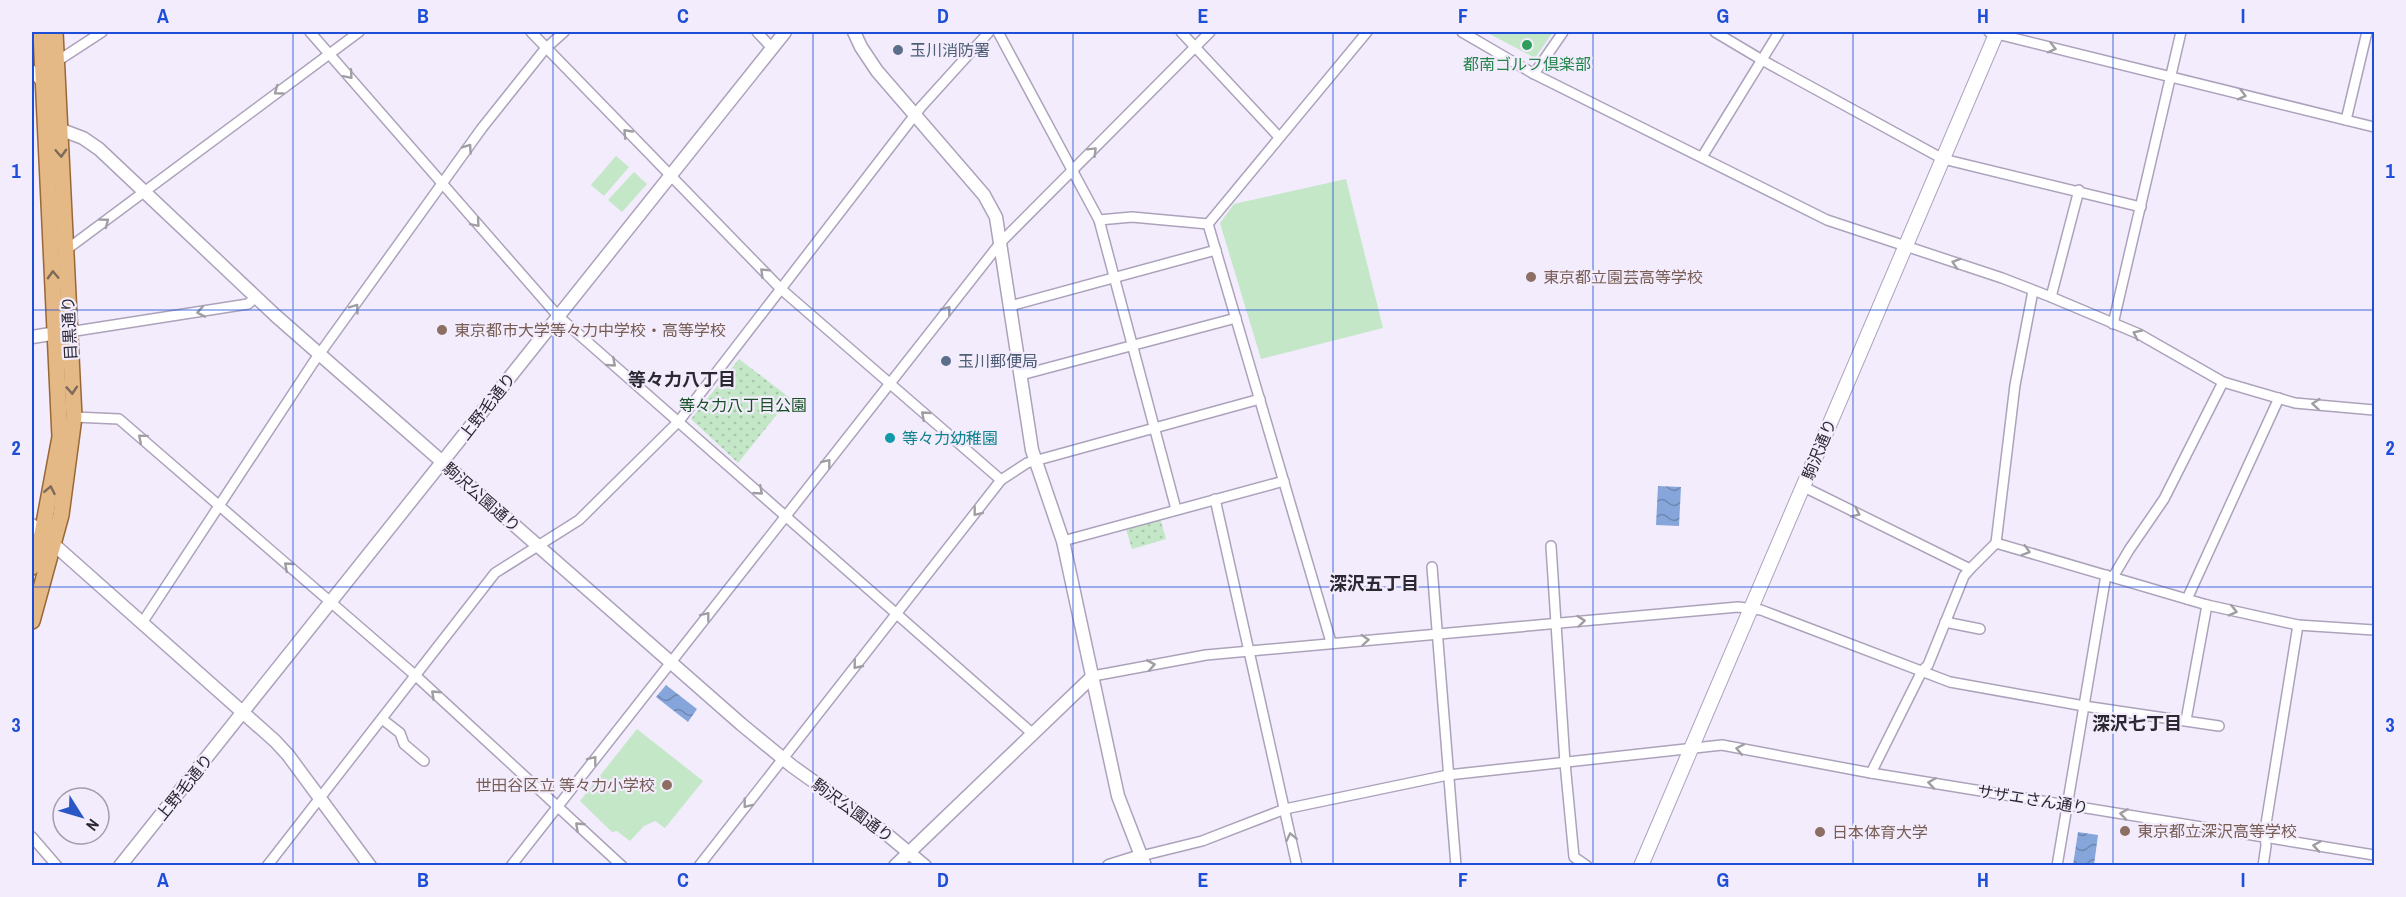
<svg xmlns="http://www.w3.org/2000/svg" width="2406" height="897" viewBox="0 0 2406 897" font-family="'Archivo Narrow','Noto Sans JP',sans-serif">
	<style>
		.grass { fill: url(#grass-dots) }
		.garden { fill: #c3e7c7 }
		.water { fill: url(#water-waves) }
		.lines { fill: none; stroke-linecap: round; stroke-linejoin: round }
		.minor-casing { stroke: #ada2bb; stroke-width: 12 }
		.tertiary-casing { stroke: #ada2bb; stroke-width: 15 }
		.secondary-casing { stroke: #ada2bb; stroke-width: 16 }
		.primary-casing { stroke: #996835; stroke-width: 18 }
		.minor { stroke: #fff; stroke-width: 9 }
		.tertiary { stroke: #fff; stroke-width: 12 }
		.secondary { stroke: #fff; stroke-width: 14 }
		.primary { stroke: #e5b986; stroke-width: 15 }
		.oneway { stroke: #a09ea3 }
		.oneway2 { stroke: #7f6958 }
		.grid { fill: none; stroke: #1d4ed8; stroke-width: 1.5; stroke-opacity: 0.55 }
		.leisure-dot { fill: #2e9e5b; stroke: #f2ecfc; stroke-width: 2 }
		.service-dot { fill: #5c6f8a; stroke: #f2ecfc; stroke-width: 2 }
		.education-dot { fill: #8d6e63; stroke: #f2ecfc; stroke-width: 2 }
		.culture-dot { fill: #0f9aa8; stroke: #f2ecfc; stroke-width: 2 }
		.labels { text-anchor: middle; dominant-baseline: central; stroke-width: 4.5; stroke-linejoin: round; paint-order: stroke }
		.service-label { font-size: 16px; fill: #4e5e75; stroke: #f2ecfc; text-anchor: start }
		.leisure-label { font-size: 16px; fill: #27864d; stroke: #f2ecfc }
		.education-label { font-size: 16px; fill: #785e54; stroke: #f2ecfc; text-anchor: start }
		.street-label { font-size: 16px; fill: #2c2832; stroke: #f2ecfc }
		.park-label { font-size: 16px; fill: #175024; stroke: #f2ecfc }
		.culture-label { font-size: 16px; fill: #0d838f; stroke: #f2ecfc; text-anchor: start }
		.neighbourhood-label { font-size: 18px; font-weight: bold; fill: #2c2832; stroke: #f2ecfc }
		.neatline { fill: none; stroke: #1d4ed8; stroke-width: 2 }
		.grid-label { font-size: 20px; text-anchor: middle; font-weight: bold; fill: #1d4ed8 }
	</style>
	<defs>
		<pattern id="grass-dots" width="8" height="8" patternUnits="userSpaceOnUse" patternTransform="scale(1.5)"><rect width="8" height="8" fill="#c3e7c7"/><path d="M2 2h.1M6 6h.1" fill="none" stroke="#a8c6ab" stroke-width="1.8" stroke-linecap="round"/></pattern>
		<pattern id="water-waves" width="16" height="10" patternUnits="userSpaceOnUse" patternTransform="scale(1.5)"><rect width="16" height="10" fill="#86a6db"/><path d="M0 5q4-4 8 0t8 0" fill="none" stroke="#6e87b2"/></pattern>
	</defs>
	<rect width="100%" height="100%" fill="#f2ecfc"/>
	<g class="grass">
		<path d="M739,359L790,398L738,463L691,419Z"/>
		<path d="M1160,518L1166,539L1132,549L1125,526Z"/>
	</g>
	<g class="garden">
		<path d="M1486,32H1553L1535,58Z"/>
		<path d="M616,156L629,167L604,196L591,185Z"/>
		<path d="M634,172L647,184L622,212L608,200Z"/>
		<path d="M1346,179L1383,328L1261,359L1220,223L1234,204Z"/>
		<path d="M637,729L703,781L665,828L655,821L644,826L630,841L617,831L612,832L580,801Z"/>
	</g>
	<g class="water">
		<path d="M1658,486L1681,487L1679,526L1656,525Z"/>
		<path d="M666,685L697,709L688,722L656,697Z"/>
		<path d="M2078,832L2098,835L2094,865H2073Z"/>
	</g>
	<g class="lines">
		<g class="minor-casing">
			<g id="minor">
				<path d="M310,32L558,316L1033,734"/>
				<path d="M531,32L781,289L1001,480"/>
				<path d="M757,32L772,48"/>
				<path d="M998,32L1099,220L1176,509"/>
				<path d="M1181,32L1279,137"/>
				<path d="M1462,32L1534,74L1827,220L2002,278L2051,297L2139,334L2223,382L2295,403L2374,410"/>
				<path d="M1715,32L1762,60L1943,159L2141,207"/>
				<path d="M1989,32L2374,127"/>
				<path d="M56,62L102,32"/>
				<path d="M32,70L42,84"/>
				<path d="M1534,74L1563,32"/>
				<path d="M2346,120L2367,32"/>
				<path d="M1702,157L1779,32"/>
				<path d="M1099,220L1132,217L1208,224"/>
				<path d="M1208,224L1331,642"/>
				<path d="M1208,224L1367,32"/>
				<path d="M66,250L359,32"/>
				<path d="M2051,297L2079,190"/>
				<path d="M1010,306L1216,250"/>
				<path d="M2113,324L2181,32"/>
				<path d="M69,332L248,304L256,297"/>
				<path d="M1021,375L1236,318"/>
				<path d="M74,417L119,419L416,676L622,866"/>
				<path d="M1804,487L1970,569L1996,543L2207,605L2298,625L2374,630"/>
				<path d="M1215,499L1297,866"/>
				<path d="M1063,541L1284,481"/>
				<path d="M1996,543L2015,385L2033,291"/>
				<path d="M1551,546L1565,763L1574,857L1587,866"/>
				<path d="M1432,567L1456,866"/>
				<path d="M2113,577L2129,550L2164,499L2223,382"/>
				<path d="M2187,599L2279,398"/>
				<path d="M1945,622L1980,629"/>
				<path d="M142,623L313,363L482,128L545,49L564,32"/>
				<path d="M1093,676L1206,655L1738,607L1761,610L1950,682L2084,706L2219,726"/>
				<path d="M382,719L400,733L404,744L424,761"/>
				<path d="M2186,720L2207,605"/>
				<path d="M1871,773L1922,671L1928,665L1964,576L1970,569"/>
				<path d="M32,837L57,866"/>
				<path d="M1141,856L1202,841L1285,809L1448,775L1722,745L1871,773L2374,855"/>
				<path d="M267,866L495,573L579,520L679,421L921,107L989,32"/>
				<path d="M511,866L1001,242L1210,32"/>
				<path d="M699,866L1001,480L1027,463L1260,399"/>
				<path d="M2057,866L2106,575"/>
				<path d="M2263,866L2266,846L2265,830L2298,625"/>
			</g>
		</g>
		<g class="tertiary-casing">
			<g id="tertiary">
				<path d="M854,32L861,47L877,71L984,195L996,217L1032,450L1063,541L1118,796L1145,866"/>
				<path d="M54,127L83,138L99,149L276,316L741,724L792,766L884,832L925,866"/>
				<path d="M32,337L63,332"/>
				<path d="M32,525L275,741L288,755L370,866"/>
				<path d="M120,866L785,32"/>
				<path d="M895,866L1093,676"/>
				<path d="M1109,866L1141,856"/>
			</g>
		</g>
		<g class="secondary-casing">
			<path id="secondary" d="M1641,866L1997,32"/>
		</g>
		<g class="primary-casing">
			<g id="primary">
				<path d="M32,567L42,534L60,437L41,32"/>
				<path d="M32,621L61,515L74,417L55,32"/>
			</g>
		</g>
		<use href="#minor" class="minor"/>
		<use href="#tertiary" class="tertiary"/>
		<use href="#secondary" class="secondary"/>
		<use href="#primary" class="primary"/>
	</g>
	<defs><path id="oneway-chevron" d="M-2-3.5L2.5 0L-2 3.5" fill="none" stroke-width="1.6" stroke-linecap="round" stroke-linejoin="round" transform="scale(1.5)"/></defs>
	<g class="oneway">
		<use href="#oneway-chevron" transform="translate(2052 48) rotate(14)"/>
		<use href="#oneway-chevron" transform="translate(349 75) rotate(49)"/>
		<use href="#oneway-chevron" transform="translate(278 91) rotate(144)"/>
		<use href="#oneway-chevron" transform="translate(2242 95) rotate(14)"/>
		<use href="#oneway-chevron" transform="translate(627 133) rotate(-134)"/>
		<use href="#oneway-chevron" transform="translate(468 148) rotate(-55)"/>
		<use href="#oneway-chevron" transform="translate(1093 151) rotate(-45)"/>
		<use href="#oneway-chevron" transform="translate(105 222) rotate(-37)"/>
		<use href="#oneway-chevron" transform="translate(476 223) rotate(49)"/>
		<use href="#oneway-chevron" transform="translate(1956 263) rotate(-162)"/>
		<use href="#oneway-chevron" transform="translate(764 272) rotate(-135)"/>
		<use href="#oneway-chevron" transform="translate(355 308) rotate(-54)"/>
		<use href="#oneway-chevron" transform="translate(947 310) rotate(-52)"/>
		<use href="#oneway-chevron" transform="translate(201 312) rotate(170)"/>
		<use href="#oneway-chevron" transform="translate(2137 334) rotate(-155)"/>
		<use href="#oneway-chevron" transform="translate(612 363) rotate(41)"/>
		<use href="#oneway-chevron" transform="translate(2316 404) rotate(-175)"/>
		<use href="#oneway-chevron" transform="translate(925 415) rotate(-139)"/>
		<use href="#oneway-chevron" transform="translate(142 438) rotate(-140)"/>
		<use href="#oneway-chevron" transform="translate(827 463) rotate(-52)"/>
		<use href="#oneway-chevron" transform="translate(759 491) rotate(41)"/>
		<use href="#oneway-chevron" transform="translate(977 512) rotate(128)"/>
		<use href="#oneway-chevron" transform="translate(1856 513) rotate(26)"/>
		<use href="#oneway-chevron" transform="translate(2026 551) rotate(16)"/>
		<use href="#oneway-chevron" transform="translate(288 566) rotate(-139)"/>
		<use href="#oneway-chevron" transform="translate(2233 611) rotate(13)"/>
		<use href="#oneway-chevron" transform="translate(706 616) rotate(-52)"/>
		<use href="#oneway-chevron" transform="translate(1581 621) rotate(-6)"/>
		<use href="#oneway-chevron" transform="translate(1365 640) rotate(-5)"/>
		<use href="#oneway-chevron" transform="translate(857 665) rotate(129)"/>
		<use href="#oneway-chevron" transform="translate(1151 665) rotate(-10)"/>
		<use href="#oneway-chevron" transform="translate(435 694) rotate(-137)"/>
		<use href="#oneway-chevron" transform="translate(1740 749) rotate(-169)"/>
		<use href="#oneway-chevron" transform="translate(593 760) rotate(-52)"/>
		<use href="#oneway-chevron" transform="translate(1932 783) rotate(-171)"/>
		<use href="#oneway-chevron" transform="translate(747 804) rotate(128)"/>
		<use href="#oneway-chevron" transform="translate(2124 814) rotate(-171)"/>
		<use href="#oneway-chevron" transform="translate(579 826) rotate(-137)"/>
		<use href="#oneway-chevron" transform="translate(1291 837) rotate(-102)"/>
		<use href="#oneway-chevron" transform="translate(2317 846) rotate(-171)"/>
	</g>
	<g class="oneway2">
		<use href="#oneway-chevron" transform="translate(61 153) rotate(87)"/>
		<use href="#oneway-chevron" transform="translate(53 275) rotate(-92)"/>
		<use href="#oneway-chevron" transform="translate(72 390) rotate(86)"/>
		<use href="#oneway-chevron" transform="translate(50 490) rotate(-79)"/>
	</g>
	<path class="grid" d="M293,32V866M553,32V866M813,32V866M1073,32V866M1333,32V866M1593,32V866M1853,32V866M2113,32V866M32,310H2374M32,587H2374"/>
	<circle class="leisure-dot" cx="1527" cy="45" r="6"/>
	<g class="service-dot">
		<circle cx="898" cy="50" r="6"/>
		<circle cx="946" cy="361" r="6"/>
	</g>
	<g class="education-dot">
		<circle cx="1531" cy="277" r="6"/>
		<circle cx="442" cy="330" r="6"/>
		<circle cx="667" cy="785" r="6"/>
		<circle cx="2125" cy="831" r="6"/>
		<circle cx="1820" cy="832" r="6"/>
	</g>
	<circle class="culture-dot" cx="890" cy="438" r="6"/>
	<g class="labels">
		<g class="service-label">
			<text x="910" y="50">玉川消防署</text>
			<text x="958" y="361">玉川郵便局</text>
		</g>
		<g class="leisure-label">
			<text x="1527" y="64">都南ゴルフ倶楽部</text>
		</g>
		<g class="education-label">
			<text x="1543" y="277">東京都立園芸高等学校</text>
			<text x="454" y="330">東京都市大学等々力中学校・高等学校</text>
			<text x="655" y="785" text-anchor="end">世田谷区立 等々力小学校</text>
			<text x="2137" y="831">東京都立深沢高等学校</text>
			<text x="1832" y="832">日本体育大学</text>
		</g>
		<g class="street-label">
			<text transform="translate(69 328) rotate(-93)">目黒通り</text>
			<text transform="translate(487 406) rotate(-52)">上野毛通り</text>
			<text transform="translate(1819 449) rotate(-68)">駒沢通り</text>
			<text transform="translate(482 497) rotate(41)">駒沢公園通り</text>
			<text transform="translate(184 787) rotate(-51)">上野毛通り</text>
			<text transform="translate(2033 799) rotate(9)">サザエさん通り</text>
			<text transform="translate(853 810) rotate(36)">駒沢公園通り</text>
		</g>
		<g class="park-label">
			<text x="743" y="405">等々力八丁目公園</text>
		</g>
		<g class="culture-label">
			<text x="902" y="438">等々力幼稚園</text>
		</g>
		<g class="neighbourhood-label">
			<text x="682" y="379">等々力八丁目</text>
			<text x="1374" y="583">深沢五丁目</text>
			<text x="2137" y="723">深沢七丁目</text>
		</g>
	</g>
	<rect width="2406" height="897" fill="none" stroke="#f2ecfc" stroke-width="66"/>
	<g transform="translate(81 816) rotate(127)"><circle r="28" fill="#f2ecfc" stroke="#a39eab" stroke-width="1.5"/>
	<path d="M0-4.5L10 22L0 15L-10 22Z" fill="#2958c6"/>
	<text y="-9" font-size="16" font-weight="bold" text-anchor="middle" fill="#2c2832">N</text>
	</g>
	<rect x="33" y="33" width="2340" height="831" class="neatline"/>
	<g class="grid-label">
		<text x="163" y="23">A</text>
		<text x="423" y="23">B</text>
		<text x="683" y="23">C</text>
		<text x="943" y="23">D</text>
		<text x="1203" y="23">E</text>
		<text x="1463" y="23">F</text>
		<text x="1723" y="23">G</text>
		<text x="1983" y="23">H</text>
		<text x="2243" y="23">I</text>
		<text x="16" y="178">1</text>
		<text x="2390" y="178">1</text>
		<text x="16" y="455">2</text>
		<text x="2390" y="455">2</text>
		<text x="16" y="732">3</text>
		<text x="2390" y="732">3</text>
		<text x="163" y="887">A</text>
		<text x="423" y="887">B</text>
		<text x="683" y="887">C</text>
		<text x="943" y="887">D</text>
		<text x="1203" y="887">E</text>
		<text x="1463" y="887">F</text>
		<text x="1723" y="887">G</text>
		<text x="1983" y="887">H</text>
		<text x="2243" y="887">I</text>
	</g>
</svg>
